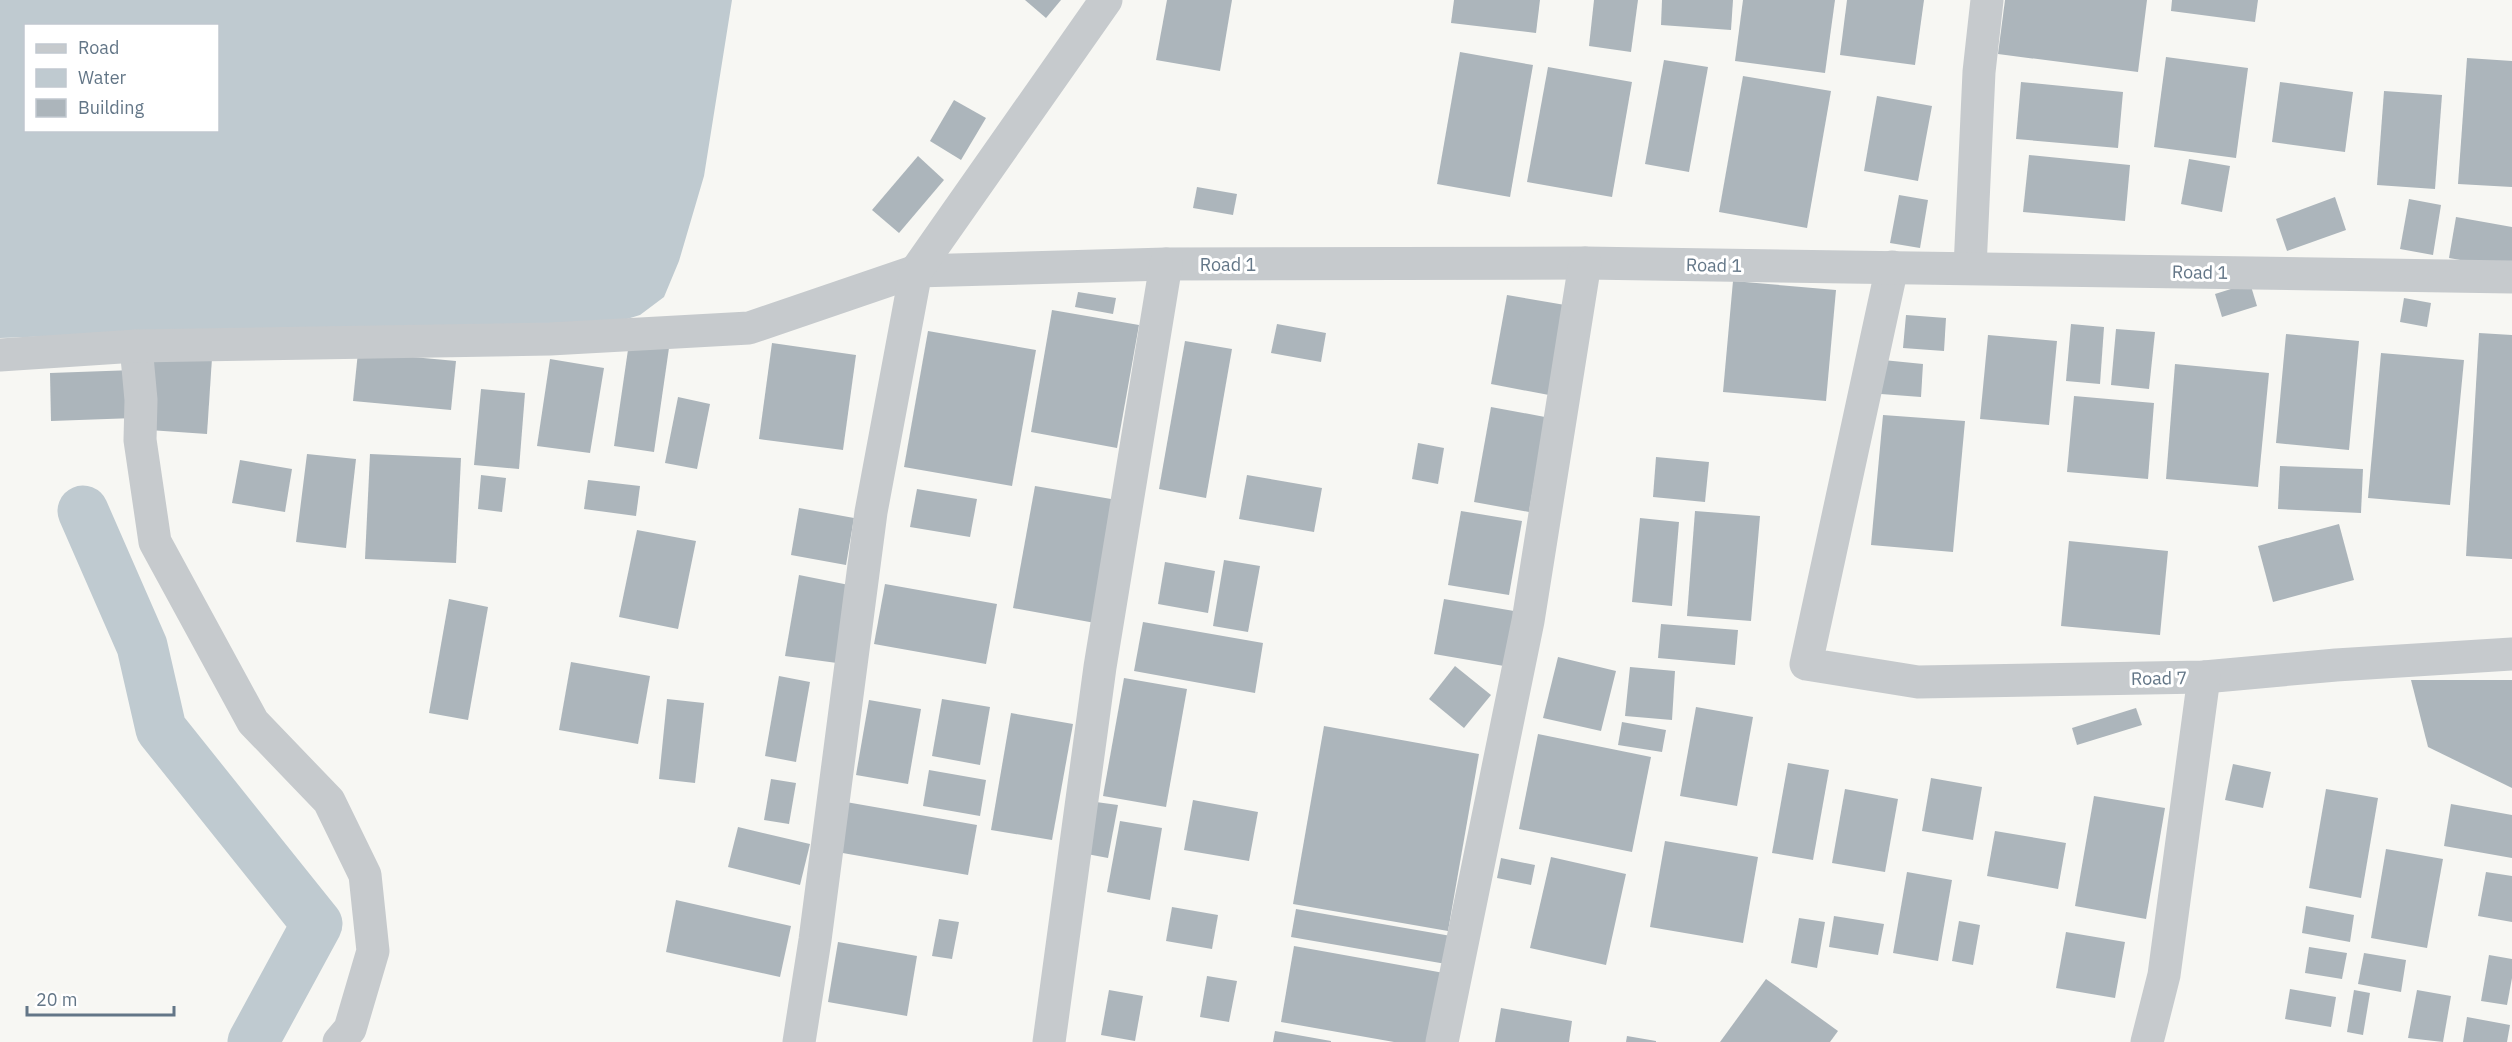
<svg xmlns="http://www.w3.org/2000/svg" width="2512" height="1042" viewBox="0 0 2512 1042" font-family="'IBM Plex Sans',sans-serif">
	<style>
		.water { fill: #bfcad0; fill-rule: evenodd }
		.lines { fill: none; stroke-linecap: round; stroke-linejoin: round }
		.canal { stroke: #bfcad0; stroke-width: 51 }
		.building { fill: #acb5bb }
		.minor { stroke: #c6cacd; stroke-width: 33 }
		.labels { text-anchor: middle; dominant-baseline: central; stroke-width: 6; stroke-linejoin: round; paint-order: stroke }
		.street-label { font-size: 18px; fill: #637687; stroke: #fff }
	</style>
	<rect width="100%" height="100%" fill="#f7f7f3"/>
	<path class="water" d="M0,0H732L704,176L679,261L664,297L640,315L601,327L111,334L0,338ZM26,26H218V130H26Z"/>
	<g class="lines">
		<path class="canal" d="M83,511L142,646L161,729L317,924L253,1042"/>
	</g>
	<g class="building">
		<path d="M1025,0H1061L1046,18Z"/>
		<path d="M1167,0H1232L1220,71L1156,60Z"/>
		<path d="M1454,0H1540L1536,33L1451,23Z"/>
		<path d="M1594,0H1638L1631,52L1589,46Z"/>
		<path d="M1662,0H1733L1731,30L1661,25Z"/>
		<path d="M1743,0H1835L1825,73L1735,61Z"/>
		<path d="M1847,0H1924L1915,65L1840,55Z"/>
		<path d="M2005,0H2147L2138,72L1998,54Z"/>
		<path d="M2172,0H2258L2255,22L2171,11Z"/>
		<path d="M1460,52L1533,65L1510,197L1437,184Z"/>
		<path d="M2166,57L2248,68L2236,158L2154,147Z"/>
		<path d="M2467,58L2512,61V187L2458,184Z"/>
		<path d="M1664,60L1708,67L1689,172L1645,164Z"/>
		<path d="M1548,67L1632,82L1612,197L1527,182Z"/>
		<path d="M1743,76L1831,91L1807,228L1719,212Z"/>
		<path d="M2021,82L2123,92L2118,148L2016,139Z"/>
		<path d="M2280,82L2353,92L2345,152L2272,142Z"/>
		<path d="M2384,91L2442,95L2435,189L2377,185Z"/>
		<path d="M1877,96L1932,106L1918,181L1864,171Z"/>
		<path d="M954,100L986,118L961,160L930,141Z"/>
		<path d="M2029,155L2130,165L2125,221L2023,212Z"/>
		<path d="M918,156L944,180L899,233L872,210Z"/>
		<path d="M2189,159L2230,166L2222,212L2181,204Z"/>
		<path d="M1197,187L1237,194L1233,215L1193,208Z"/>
		<path d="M1899,195L1928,200L1920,248L1890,243Z"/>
		<path d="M2335,197L2346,230L2287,251L2276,219Z"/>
		<path d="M2409,199L2441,205L2433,255L2400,249Z"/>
		<path d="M2456,217L2512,227V269L2449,258Z"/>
		<path d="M1733,281L1836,290L1826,401L1723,392Z"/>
		<path d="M2250,283L2257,306L2222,317L2215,294Z"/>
		<path d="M1078,292L1116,298L1113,314L1075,307Z"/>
		<path d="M1507,295L1565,305L1549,395L1491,384Z"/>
		<path d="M2404,298L2431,303L2427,327L2400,322Z"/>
		<path d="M1052,310L1139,325L1117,448L1031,432Z"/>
		<path d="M1906,315L1946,318L1944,351L1903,348Z"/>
		<path d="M1277,324L1326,333L1321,362L1271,353Z"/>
		<path d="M2071,324L2104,327L2100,384L2066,381Z"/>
		<path d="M2116,329L2155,332L2149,389L2111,385Z"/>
		<path d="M928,331L1036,350L1012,486L904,467Z"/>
		<path d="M2479,333L2512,335V559L2466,556Z"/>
		<path d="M2286,334L2359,341L2349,450L2276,443Z"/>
		<path d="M1988,335L2057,341L2049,425L1980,419Z"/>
		<path d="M630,336L670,341L654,452L614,446Z"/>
		<path d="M1185,341L1232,349L1206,498L1159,489Z"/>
		<path d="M772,343L856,355L843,450L759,439Z"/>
		<path d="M358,352L456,361L451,410L353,401Z"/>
		<path d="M2381,353L2464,360L2450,505L2368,498Z"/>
		<path d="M153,355L212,358L207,434L149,430Z"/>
		<path d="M550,359L604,368L590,453L537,446Z"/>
		<path d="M1883,360L1923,364L1921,397L1881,394Z"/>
		<path d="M2175,364L2269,373L2258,487L2166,479Z"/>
		<path d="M134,370L135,418L51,421L50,373Z"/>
		<path d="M481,389L525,393L519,469L474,465Z"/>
		<path d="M2074,396L2154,403L2148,479L2067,472Z"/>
		<path d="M678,397L710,404L697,469L665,463Z"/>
		<path d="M1491,407L1545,417L1529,512L1474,502Z"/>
		<path d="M1883,415L1965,421L1953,552L1871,545Z"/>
		<path d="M1418,443L1444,448L1438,484L1412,479Z"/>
		<path d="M307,454L356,459L346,548L296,542Z"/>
		<path d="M370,454L461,458L456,563L365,559Z"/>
		<path d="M1656,457L1709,462L1705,502L1653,497Z"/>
		<path d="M240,460L292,469L285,512L232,503Z"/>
		<path d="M2280,466L2363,469L2361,513L2278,509Z"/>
		<path d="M481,475L506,478L502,512L478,509Z"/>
		<path d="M1247,475L1322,488L1314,532L1239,519Z"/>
		<path d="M588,480L640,486L636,516L584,509Z"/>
		<path d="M1035,486L1117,500L1095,623L1013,608Z"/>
		<path d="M917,489L977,499L970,537L910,527Z"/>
		<path d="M799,508L854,518L846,565L791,555Z"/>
		<path d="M1461,511L1522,521L1509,595L1448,585Z"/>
		<path d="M1695,511L1760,516L1751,621L1687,616Z"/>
		<path d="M1640,518L1679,522L1672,606L1632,602Z"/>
		<path d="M2339,524L2354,580L2273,602L2258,546Z"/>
		<path d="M637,530L696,541L678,629L619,617Z"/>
		<path d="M2069,541L2168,551L2160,635L2061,626Z"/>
		<path d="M1224,560L1260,566L1248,632L1213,626Z"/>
		<path d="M1165,562L1215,571L1208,613L1158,604Z"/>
		<path d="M799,575L849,585L837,663L785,656Z"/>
		<path d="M885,584L997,604L986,664L874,644Z"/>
		<path d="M449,599L488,607L468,720L429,713Z"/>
		<path d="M1444,599L1514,611L1504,666L1434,654Z"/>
		<path d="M1143,622L1263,643L1255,693L1134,671Z"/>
		<path d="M1661,624L1738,630L1735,665L1658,658Z"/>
		<path d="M1558,657L1616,671L1601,731L1543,718Z"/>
		<path d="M571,662L650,676L638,744L559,730Z"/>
		<path d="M1455,666L1491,695L1464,728L1429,699Z"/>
		<path d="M1630,667L1675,671L1672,720L1625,716Z"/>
		<path d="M779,676L810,682L796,762L765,756Z"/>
		<path d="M1124,678L1187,689L1166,807L1103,796Z"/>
		<path d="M2411,680H2512V788L2428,747Z"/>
		<path d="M667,699L704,703L695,783L659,779Z"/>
		<path d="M942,699L990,707L980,765L932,756Z"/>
		<path d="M869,700L921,709L908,784L856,775Z"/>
		<path d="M1696,707L1753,717L1737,806L1680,796Z"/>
		<path d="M2136,708L2142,725L2077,745L2072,728Z"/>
		<path d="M1011,713L1073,724L1052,840L991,830Z"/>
		<path d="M1622,722L1666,730L1662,752L1618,745Z"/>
		<path d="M1324,726L1479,754L1448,931L1293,904Z"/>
		<path d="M1538,734L1651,757L1632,852L1519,829Z"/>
		<path d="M1788,763L1829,770L1813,860L1772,853Z"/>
		<path d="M2233,764L2271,772L2263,808L2225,800Z"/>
		<path d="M929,770L986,780L980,816L923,806Z"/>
		<path d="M1931,778L1982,787L1973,840L1922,831Z"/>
		<path d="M771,779L796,783L789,824L764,820Z"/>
		<path d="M1845,789L1898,799L1885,872L1832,863Z"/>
		<path d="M2326,789L2378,798L2361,898L2309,888Z"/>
		<path d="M2094,796L2165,808L2146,919L2075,906Z"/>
		<path d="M1193,800L1258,812L1249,861L1184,850Z"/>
		<path d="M846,802L977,825L968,875L837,852Z"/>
		<path d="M1096,802L1118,805L1108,858L1087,854Z"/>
		<path d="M2451,804L2512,815V858L2444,846Z"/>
		<path d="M1120,821L1162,828L1150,900L1107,892Z"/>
		<path d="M738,827L810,844L800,885L728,867Z"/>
		<path d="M1995,831L2066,843L2058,889L1987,876Z"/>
		<path d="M1665,841L1758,857L1743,943L1650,927Z"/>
		<path d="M2386,849L2443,859L2427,948L2371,938Z"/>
		<path d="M1551,857L1626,874L1606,965L1530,948Z"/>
		<path d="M1501,858L1535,865L1531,885L1497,878Z"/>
		<path d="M1907,872L1952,880L1938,961L1893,953Z"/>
		<path d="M2486,872L2512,876V922L2478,916Z"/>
		<path d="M676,900L791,926L780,977L666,952Z"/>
		<path d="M2306,906L2354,915L2350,942L2302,933Z"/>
		<path d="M1172,907L1218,915L1212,949L1166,941Z"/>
		<path d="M1296,909L1451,936L1446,964L1291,937Z"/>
		<path d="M1834,916L1884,924L1878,955L1829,947Z"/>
		<path d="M1799,918L1825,922L1817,968L1791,963Z"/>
		<path d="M939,919L959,922L952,959L932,956Z"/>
		<path d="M1959,921L1980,925L1973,965L1952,961Z"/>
		<path d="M2066,932L2125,942L2115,998L2056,988Z"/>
		<path d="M838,942L917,956L907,1016L828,1002Z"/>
		<path d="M1294,946L1444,973L1432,1042H1394L1281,1022Z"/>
		<path d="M2309,947L2347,953L2342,979L2305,973Z"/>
		<path d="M2364,953L2406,960L2401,992L2358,984Z"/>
		<path d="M2489,955L2512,959V978L2507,1005L2481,1001Z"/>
		<path d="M1207,976L1237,981L1229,1022L1200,1017Z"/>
		<path d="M1766,979L1838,1031L1830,1042H1720Z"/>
		<path d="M2290,989L2336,997L2331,1027L2285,1019Z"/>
		<path d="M1109,990L1143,996L1135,1041L1101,1035Z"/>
		<path d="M2354,990L2370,993L2363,1035L2347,1032Z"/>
		<path d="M2417,990L2451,996L2443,1042L2408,1038Z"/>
		<path d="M1501,1008L1572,1021L1569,1042H1495Z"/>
		<path d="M2467,1017L2510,1025L2507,1042H2463Z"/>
		<path d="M1275,1031L1331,1041V1042H1273Z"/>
		<path d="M1627,1036L1656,1041V1042H1626Z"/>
	</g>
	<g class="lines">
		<g class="minor">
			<path d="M1892,267L1806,664L1918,682L2204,677L2336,665L2512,654"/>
			<path d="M1970,268L1979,72L1987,0"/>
			<path d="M136,346L141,400L140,440L155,542L253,722L329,801L365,875L373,951L350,1029L339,1042"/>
			<path d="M0,355L136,346L550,339L749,328L916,271L1166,264L1585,263L2512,277"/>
			<path d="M799,1042L815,940L871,512L916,271L1106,0"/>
			<path d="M1049,1042L1100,667L1166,264"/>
			<path d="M1442,1042L1528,621L1585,263"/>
			<path d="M2147,1042L2164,975L2204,677"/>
		</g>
	</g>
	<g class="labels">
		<g class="street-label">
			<text x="1228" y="264">Road 1</text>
			<text transform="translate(1714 265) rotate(1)">Road 1</text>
			<text transform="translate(2200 272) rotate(1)">Road 1</text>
			<text transform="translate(2159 678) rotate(-1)">Road 7</text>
		</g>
	</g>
	<rect x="24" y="24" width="195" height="108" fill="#ffffff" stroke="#c1c8cf" stroke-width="1.5"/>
	<rect x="36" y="44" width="30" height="9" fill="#c6cacd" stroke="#c1c8cf" stroke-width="1.5"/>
	<text x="78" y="54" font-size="18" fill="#637687">Road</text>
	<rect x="36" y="69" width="30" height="18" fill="#bfcad0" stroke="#c1c8cf" stroke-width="1.5"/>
	<text x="78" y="84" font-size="18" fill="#637687">Water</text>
	<rect x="36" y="99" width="30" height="18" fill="#acb5bb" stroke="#c1c8cf" stroke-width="1.5"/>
	<text x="78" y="114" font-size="18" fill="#637687">Building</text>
	<path d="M27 1006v9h147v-9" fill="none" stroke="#637687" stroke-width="3"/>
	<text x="36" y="1006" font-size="18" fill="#637687" stroke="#ffffff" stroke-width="4.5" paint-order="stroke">20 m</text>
</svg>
